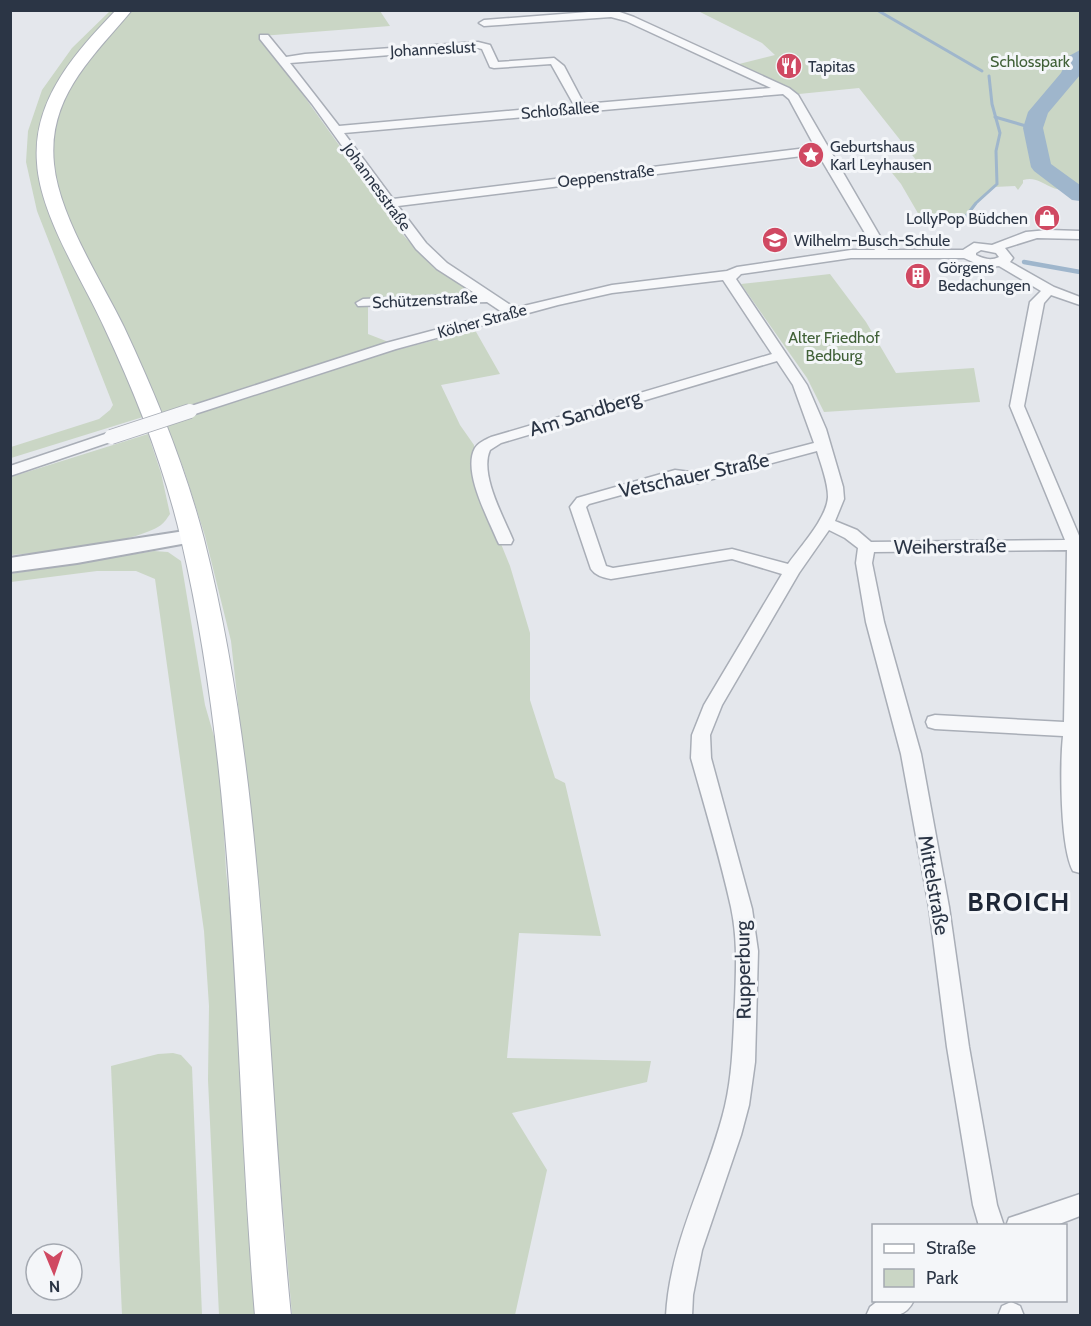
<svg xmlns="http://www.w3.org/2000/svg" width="1091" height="1326" viewBox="0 0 1091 1326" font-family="Cabin,sans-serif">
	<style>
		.green { fill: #cad6c5 }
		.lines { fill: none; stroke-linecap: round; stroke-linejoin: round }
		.stream-far1 { stroke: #9fb6cc; stroke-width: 3 }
		.stream { stroke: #9fb6cc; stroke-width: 4.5 }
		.river { fill: #9fb6cc; fill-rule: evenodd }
		.minor-casing { stroke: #a9aeb7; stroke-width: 3 }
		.tertiary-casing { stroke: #a9aeb7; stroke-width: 4 }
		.secondary-casing { stroke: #a9aeb7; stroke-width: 2 }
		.minor { fill: #f7f8fa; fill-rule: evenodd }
		.tertiary { fill: #f7f8fa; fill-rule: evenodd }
		.secondary { fill: #fff; fill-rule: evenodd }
		.minor-bridge-casing { stroke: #a9aeb7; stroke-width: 16; stroke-linecap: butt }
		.minor-bridge { stroke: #f7f8fa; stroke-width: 14 }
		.labels { text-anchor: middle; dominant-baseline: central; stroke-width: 6; stroke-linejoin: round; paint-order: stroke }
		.far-street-label { font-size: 16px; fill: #2b3545; stroke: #f4f6f9 }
		.far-park-label { font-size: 16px; fill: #416138; stroke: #f4f6f9 }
		.far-poi-label { font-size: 16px; fill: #2b3545; stroke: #f4f6f9; text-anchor: start }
		.street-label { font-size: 20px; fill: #2b3545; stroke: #f4f6f9 }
		.district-label { font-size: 26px; font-weight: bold; letter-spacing: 1.5px; fill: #1d2636; stroke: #f4f6f9 }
	</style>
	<rect width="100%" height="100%" fill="#e4e7ec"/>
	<g class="green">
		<path d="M110,11H120C97,34 71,57 55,86C46,102 43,122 39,140L143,417L11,458V447L99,419L110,410L113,405L37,211L26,162L28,131L42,90L72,48Z"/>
		<path d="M131,11H380L390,26L261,36L404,236L434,268L472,292L368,305V334L404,348L475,330L500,374L441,385L460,425L474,445L475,480L510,566L530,633V700L555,778L565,783L601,936L519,933L507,1058L651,1061L647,1082L512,1113L547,1170L515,1315H292L245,767L231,641L205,536L184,470L161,412L75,233L58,195L52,170L54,118L73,76Z"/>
		<path d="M698,11H1080V194C1069,188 1061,192 1051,187C1040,182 1035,177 1023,180V183L1018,190L1015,186L994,187L982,197L962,224L919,215L901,184L884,163L916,160L859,88L799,94L739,64L775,55L762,43Z"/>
		<path d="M830,274L866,322L896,373L974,368L980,402L824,412L807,378L741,284Z"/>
		<path d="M148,434L161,473L170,514C167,518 165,522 161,525C134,544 46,552 11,555V477Z"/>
		<path d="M154,551L168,552L181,561L205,705L220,757L226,871L237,971L258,1315H219L208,1080L209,1006L204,931L155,579L136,571H97L11,582L10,574Z"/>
		<path d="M173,1053L181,1055L192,1067L202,1315H122L111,1066L158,1054Z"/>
	</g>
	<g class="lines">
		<g class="stream-far1">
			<path d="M877,10L982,71"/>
			<path d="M995,117L1033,128"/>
			<path d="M960,224L976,203L997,184L996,151L1000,133L992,104L989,76"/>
		</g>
		<g class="stream">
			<path d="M958,227L961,222"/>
			<path d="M1024,262L1080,272"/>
		</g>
		<path class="river" d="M1080,50V75L1048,113L1043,128L1051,164L1080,185V201L1072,200L1034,171L1031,167L1023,128L1028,112L1061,73L1069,56Z"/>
		<g class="minor-casing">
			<g id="minor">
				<path d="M614,10L634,17L789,88L798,95L888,250H963L974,243L992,245L1026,232L1048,230L1080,231V239L1037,238L1005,248L1013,258L1010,262L1054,287L1080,297V305L1051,295L1044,303L1024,406L1080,538V873L1073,871C1060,847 1060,764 1063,736L935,729L928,727L926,722L928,717L935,715L1064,722L1067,550L874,552L872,563L884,622L921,754L949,907L969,1047L997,1205L1004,1226H979L973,1205L947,1047L929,907L901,754L866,622L856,563L858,548L845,538L829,530L799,573L722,705L710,735L711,758L752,909L758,951L755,1062L749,1105L741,1135L702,1250L693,1295L692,1316H666C670,1240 708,1178 725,1106C733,1072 733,1037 735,1002C736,971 738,939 731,907C720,857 705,808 691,758L692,735L704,705L782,574L732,559L611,579C604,578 595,575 591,569L570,507L577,498L675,470L698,473L814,443L793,385L777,361L501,443L490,450C479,474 504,518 513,540L511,544H499L497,540C488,518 462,471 475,448C479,442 485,440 491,437L772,354L723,280L612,293L558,305L396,349L195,414L190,415L183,411L185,408L386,343L502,312L487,302L358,306L356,303L363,299L476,294L437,269L416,249L312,104L260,39V35H268L286,57L305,54L478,42L490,45L498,62L554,58L564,66L584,104L771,88L626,21L611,17L484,26L479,23L484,20ZM478,48L482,49L490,67L494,68L551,64L574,105L339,126L290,63ZM783,94L789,99L815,147L393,199L344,133ZM818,154L875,250H851L737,267L727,271L612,285L515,308L447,263L426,243L398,206ZM981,250L996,253L999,257C991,261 984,259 976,255V253ZM851,258H964L984,267L999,266L1041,291L1030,302L1010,406L1065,540L871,542L857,530L835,521L844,499L843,487L826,429L807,385L736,279L741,274ZM817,451C821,465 828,482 828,497C827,518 800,547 788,564L732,549L613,568L606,566L586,507L589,504L675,480L698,483Z"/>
				<path d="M111,432L116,434L119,437L116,440L10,476V466Z"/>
				<path d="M1080,1194V1216L1054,1226H1006L1009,1218Z"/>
				<path d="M879,1300H914C905,1321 885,1316 866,1316L870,1307Z"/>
				<path d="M1011,1302L1020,1306L1024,1316H998L1002,1306Z"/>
			</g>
		</g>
		<g class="tertiary-casing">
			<path id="tertiary" d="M191,530L198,531L201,536L198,541L77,563L10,572V558Z"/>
		</g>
		<g class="secondary-casing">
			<path id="secondary" d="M116,10H132C93,57 47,97 54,164C59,216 101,280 124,327C156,395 185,466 204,539C268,792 265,1057 291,1316H255C233,1057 240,793 181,539C164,466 136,395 104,327C82,279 40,215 37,163C32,100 75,53 116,10Z"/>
		</g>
		<use href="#minor" class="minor"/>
		<use href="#tertiary" class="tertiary"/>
		<use href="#secondary" class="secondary"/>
		<g class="minor-bridge-casing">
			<path id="minor-bridge" d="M111,437L190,411"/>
		</g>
		<use href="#minor-bridge" class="minor-bridge"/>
	</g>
	<defs>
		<g id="restaurant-disc" transform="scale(1.35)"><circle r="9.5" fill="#d04962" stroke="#f4f6f9"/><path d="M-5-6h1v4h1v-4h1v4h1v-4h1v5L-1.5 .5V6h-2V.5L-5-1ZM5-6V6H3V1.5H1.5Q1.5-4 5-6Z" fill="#fff"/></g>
		<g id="sight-disc" transform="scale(1.35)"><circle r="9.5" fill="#d04962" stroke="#f4f6f9"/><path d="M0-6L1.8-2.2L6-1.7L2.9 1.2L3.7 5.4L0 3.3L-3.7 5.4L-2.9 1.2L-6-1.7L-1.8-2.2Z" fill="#fff"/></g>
		<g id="shop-disc" transform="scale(1.35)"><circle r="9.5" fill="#d04962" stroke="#f4f6f9"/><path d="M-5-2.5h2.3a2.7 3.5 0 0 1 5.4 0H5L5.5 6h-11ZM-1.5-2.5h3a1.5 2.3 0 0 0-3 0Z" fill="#fff"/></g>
		<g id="school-disc" transform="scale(1.35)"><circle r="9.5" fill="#d04962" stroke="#f4f6f9"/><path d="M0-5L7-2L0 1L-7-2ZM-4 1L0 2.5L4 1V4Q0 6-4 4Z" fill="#fff"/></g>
		<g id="building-disc" transform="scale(1.35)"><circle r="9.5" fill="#d04962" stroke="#f4f6f9"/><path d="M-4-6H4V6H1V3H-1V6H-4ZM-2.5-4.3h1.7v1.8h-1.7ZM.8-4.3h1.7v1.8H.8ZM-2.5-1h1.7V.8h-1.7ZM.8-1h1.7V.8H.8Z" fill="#fff"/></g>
	</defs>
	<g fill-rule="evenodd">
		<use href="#restaurant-disc" x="789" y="66"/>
		<use href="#sight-disc" x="811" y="155"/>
		<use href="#shop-disc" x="1047" y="218"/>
		<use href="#school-disc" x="775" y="240"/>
		<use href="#building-disc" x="918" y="276"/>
	</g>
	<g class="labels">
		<g class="far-street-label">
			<text transform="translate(433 49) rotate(-3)">Johanneslust</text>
			<text transform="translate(560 110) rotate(-5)">Schloßallee</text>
			<text transform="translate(606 176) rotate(-7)">Oeppenstraße</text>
			<text transform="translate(377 187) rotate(54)">Johannesstraße</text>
			<text transform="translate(425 300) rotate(-3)">Schützenstraße</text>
			<text transform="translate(482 321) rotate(-15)">Kölner Straße</text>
		</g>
		<g class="far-park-label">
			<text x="1030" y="61">Schlosspark</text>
			<text x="834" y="337">Alter Friedhof<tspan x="834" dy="18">Bedburg</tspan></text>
		</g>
		<g class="far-poi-label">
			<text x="808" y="66">Tapitas</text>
			<text x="830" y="146">Geburtshaus<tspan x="830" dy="18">Karl Leyhausen</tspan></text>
			<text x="1028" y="218" text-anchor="end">LollyPop Büdchen</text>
			<text x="794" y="240">Wilhelm-Busch-Schule</text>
			<text x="938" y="267">Görgens<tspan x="938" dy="18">Bedachungen</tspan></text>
		</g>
		<g class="street-label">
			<text transform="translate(585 413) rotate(-17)">Am Sandberg</text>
			<text transform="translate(694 475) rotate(-12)">Vetschauer Straße</text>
			<text transform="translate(950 546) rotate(-1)">Weiherstraße</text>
			<text transform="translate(934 885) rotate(80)">Mittelstraße</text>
			<text transform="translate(743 970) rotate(-91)">Rupperburg</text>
		</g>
		<g class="district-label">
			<text x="1019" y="902">BROICH</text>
		</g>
	</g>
	<rect width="1091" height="1326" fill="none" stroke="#2b3545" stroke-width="24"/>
	<rect x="872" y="1224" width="195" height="78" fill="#f4f6f9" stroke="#a4a9b1" stroke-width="1.5"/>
	<rect x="884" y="1244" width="30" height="9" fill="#ffffff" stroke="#a4a9b1" stroke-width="1.5"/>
	<text x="926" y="1254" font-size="18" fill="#2b3545">Straße</text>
	<rect x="884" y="1269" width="30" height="18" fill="#cad6c5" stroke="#a4a9b1" stroke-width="1.5"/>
	<text x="926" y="1284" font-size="18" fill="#2b3545">Park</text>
	<g transform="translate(54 1272) rotate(178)"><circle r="28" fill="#f4f6f9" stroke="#a4a9b1" stroke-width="1.5"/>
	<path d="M0-4.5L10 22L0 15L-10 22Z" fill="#d04962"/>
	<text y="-9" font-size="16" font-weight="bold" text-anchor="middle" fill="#2b3545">N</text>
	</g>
</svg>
